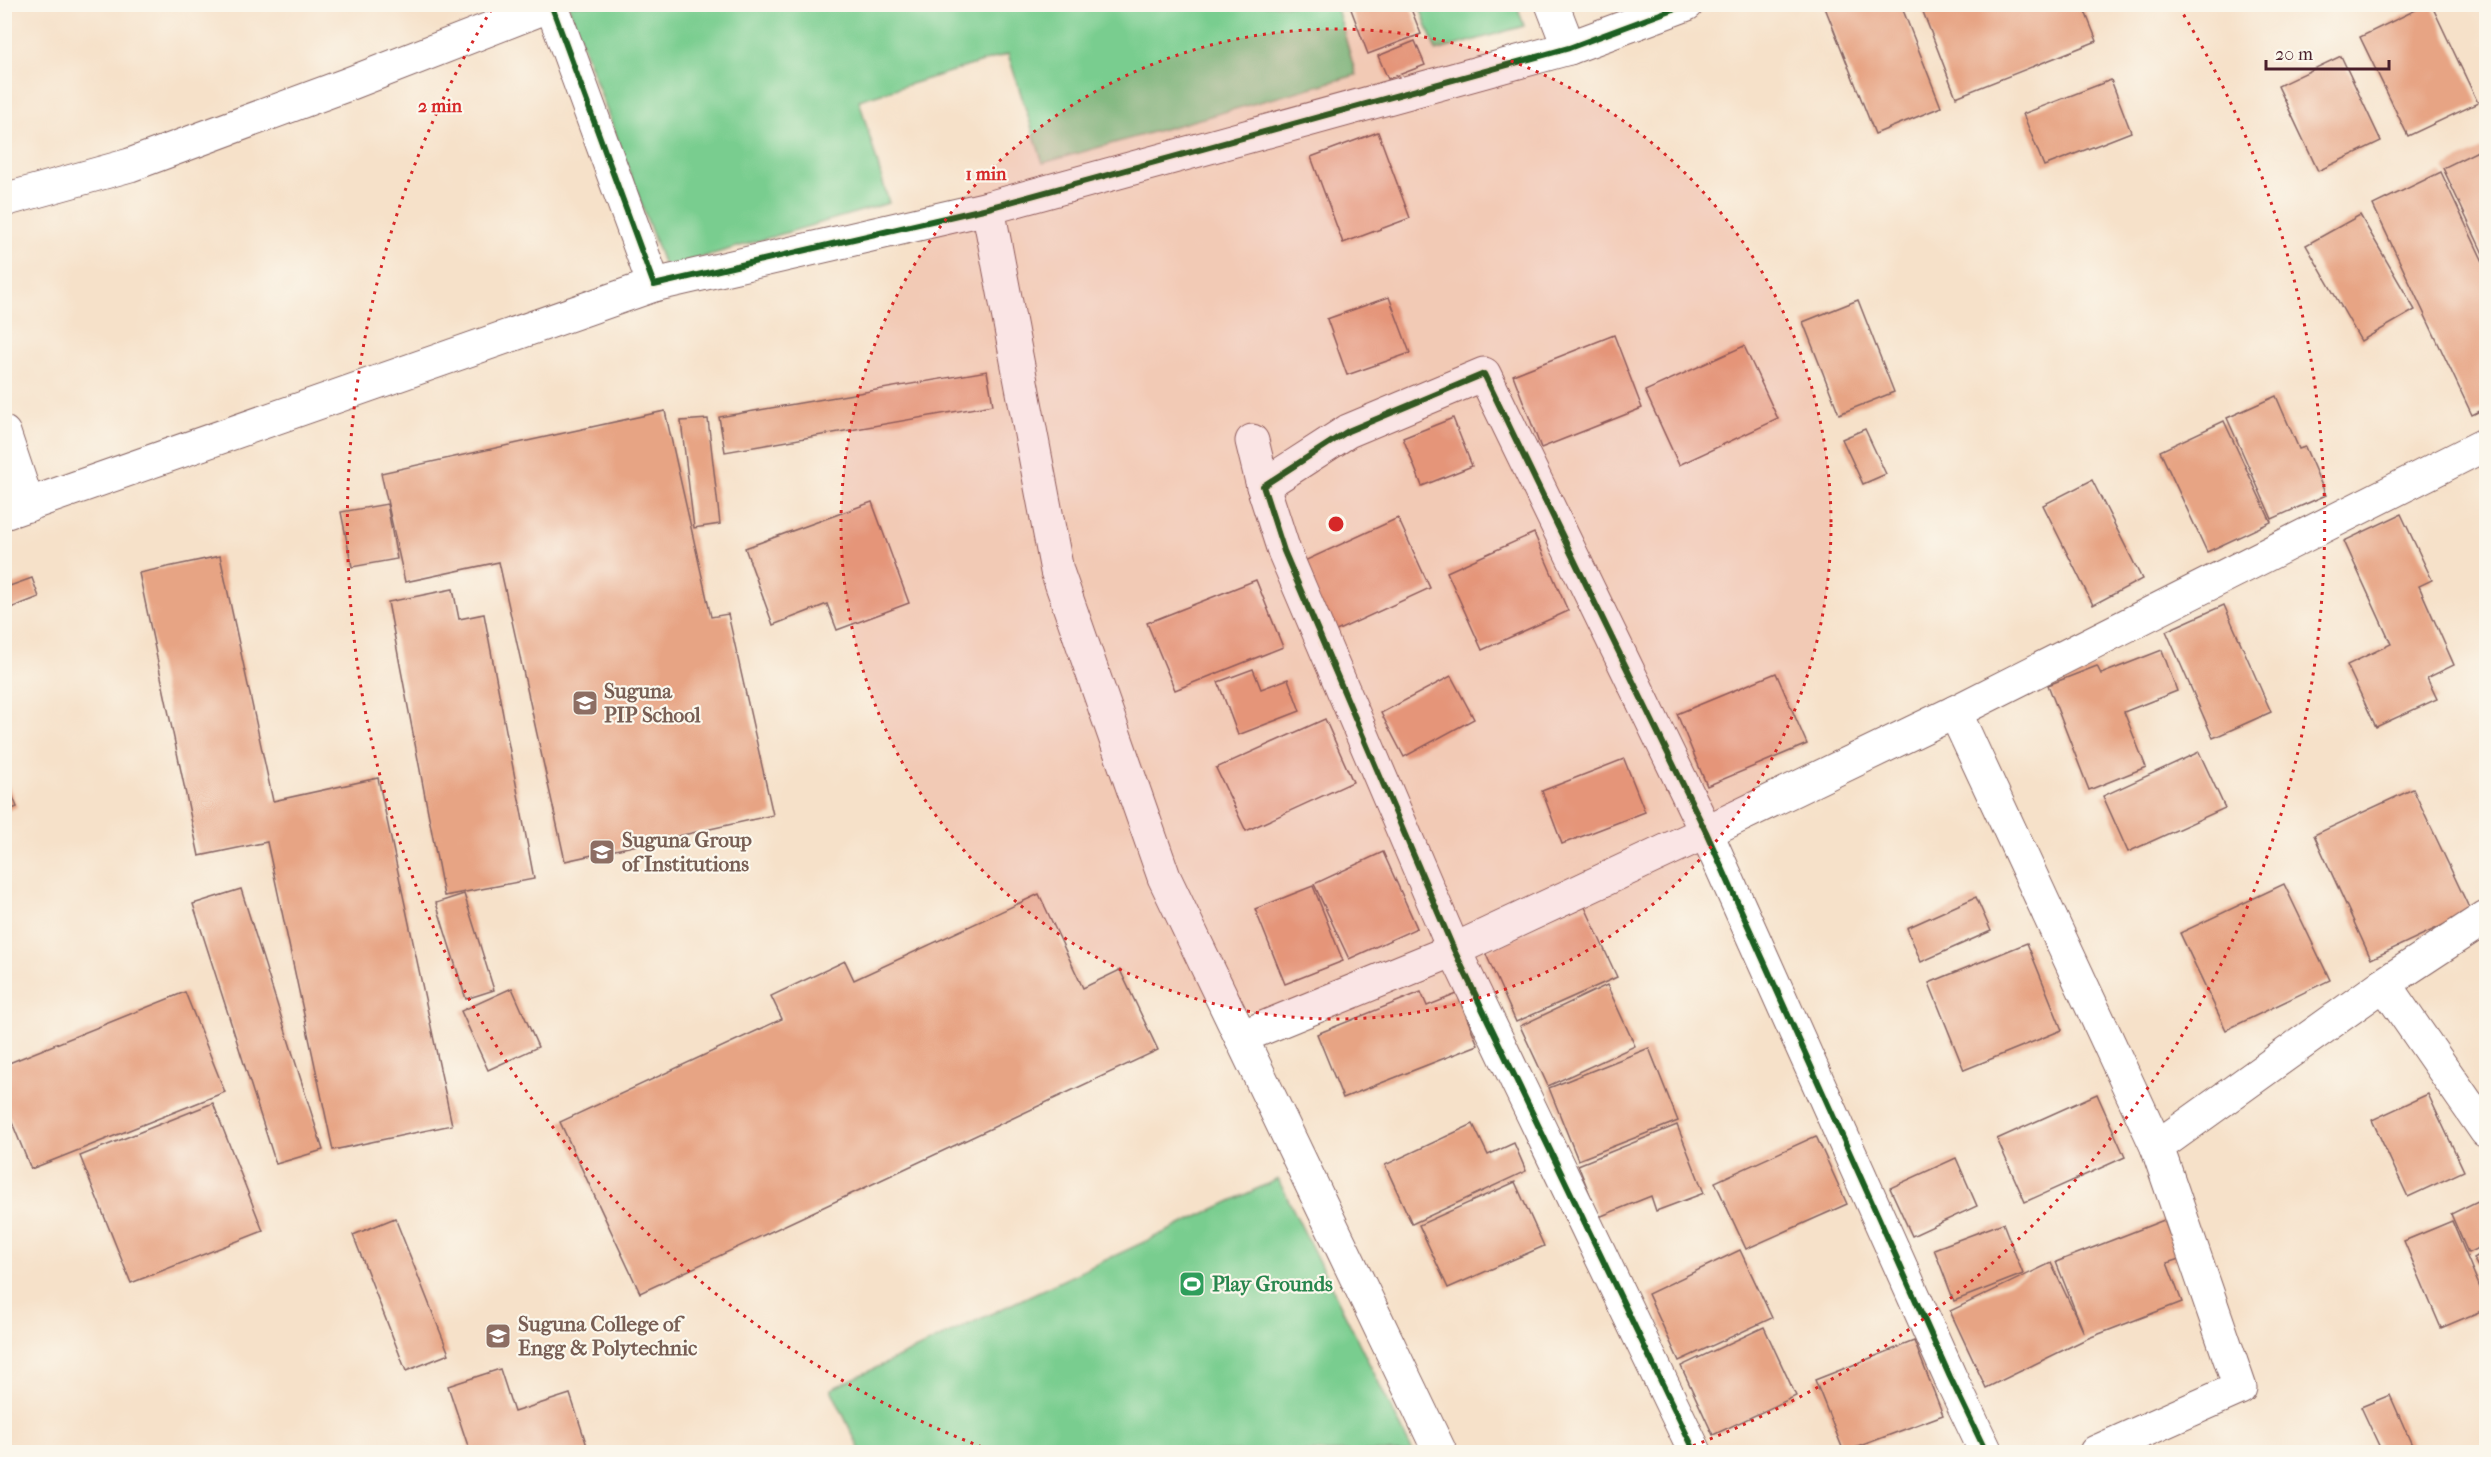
<svg xmlns="http://www.w3.org/2000/svg" width="2491" height="1457" viewBox="0 0 2491 1457" font-family="'IM FELL French Canon',serif">
	<style>
		.green { fill: #79cd8f; stroke: #62765d; stroke-width: 1.5 }
		.building { fill: #e7a484 }
		.lines { fill: none; stroke-linecap: round; stroke-linejoin: round }
		.minor-casing { stroke: #866362; stroke-width: 35 }
		.minor { stroke: #fff; stroke-width: 33 }
		.cycleway-casing { stroke: #fbf7ec; stroke-width: 10 }
		.cycleway { stroke: #1b5e20; stroke-width: 6 }
		.ring { fill: none; stroke: #d62828; stroke-width: 3; stroke-dasharray: 3 6 }
		.labels { text-anchor: middle; dominant-baseline: central; stroke-width: 4.5; stroke-linejoin: round; paint-order: stroke }
		.education-label { font-size: 21px; font-weight: bold; fill: #785e54; stroke: #fbf7ec; text-anchor: start }
		.leisure-label { font-size: 21px; font-weight: bold; fill: #27864d; stroke: #fbf7ec; text-anchor: start }
		.centre { fill: #d62828; stroke: #fbf7ec; stroke-width: 3 }
		.ring-label { font-size: 18px; text-anchor: middle; font-weight: bold; fill: #d62828; stroke: #fbf7ec; stroke-width: 4.5; stroke-linejoin: round; paint-order: stroke }
	</style>
	<rect width="100%" height="100%" fill="#fbf7ec"/>
	<filter id="ink" filterUnits="userSpaceOnUse"><feTurbulence type="fractalNoise" baseFrequency=".0167" numOctaves="2"/><feDisplacementMap in="SourceGraphic" scale="12" xChannelSelector="R" yChannelSelector="G"/><feConvolveMatrix kernelMatrix="1 2 1 2 8 2 1 2 1" color-interpolation-filters="sRGB"/></filter>
	<filter id="wash" filterUnits="userSpaceOnUse"><feTurbulence type="fractalNoise" baseFrequency=".008" numOctaves="4" result="noise"/><feDisplacementMap in="SourceGraphic" scale="24" xChannelSelector="R" yChannelSelector="G"/><feGaussianBlur stdDeviation="1.35" result="paint"/><feColorMatrix in="noise" values="0 0 0 0 0 0 0 0 0 0 0 0 0 0 0 0 0 1.4 0 .05"/><feComposite in="paint" operator="in"/></filter>
	<g filter="url(#wash)">
		<rect width="100%" height="100%" fill="#f6e1c9"/>
		<g class="green">
			<path d="M568,5H1336L1356,75L1043,163L1008,54L859,100L889,203L665,268Z"/>
			<path d="M1419,5H1517L1524,26L1436,51Z"/>
			<path d="M1278,1179L1413,1452H861L831,1389Z"/>
		</g>
		<g id="blocks">
			<g class="building">
				<path d="M1349,4H1409L1421,34L1368,54Z"/>
				<path d="M1920,4H2082L2097,41L1956,97Z"/>
				<path d="M2428,4H2431L2478,103L2408,136L2360,37Z"/>
				<path d="M1824,5H1901L1941,107L1875,134Z"/>
				<path d="M1415,41L1425,65L1388,79L1378,56Z"/>
				<path d="M2341,56L2381,141L2318,171L2278,86Z"/>
				<path d="M2111,80L2131,132L2044,166L2023,114Z"/>
				<path d="M1378,132L1410,218L1343,243L1311,157Z"/>
				<path d="M2486,147V260L2443,168Z"/>
				<path d="M2441,172L2486,268V408L2472,415L2373,205Z"/>
				<path d="M2360,215L2415,310L2361,341L2306,245Z"/>
				<path d="M1389,297L1410,353L1347,375L1327,319Z"/>
				<path d="M1858,300L1894,392L1839,414L1803,322Z"/>
				<path d="M1614,335L1642,408L1541,448L1513,375Z"/>
				<path d="M1744,346L1778,419L1679,465L1645,391Z"/>
				<path d="M987,371L993,405L725,452L719,417Z"/>
				<path d="M2276,396L2299,449L2305,447L2326,495L2272,519L2227,418Z"/>
				<path d="M665,411L711,617L728,614L773,815L565,861L499,562L405,582L381,473Z"/>
				<path d="M1453,418L1472,466L1422,486L1403,438Z"/>
				<path d="M708,419L720,524L694,528L681,421Z"/>
				<path d="M2224,421L2271,522L2207,552L2160,451Z"/>
				<path d="M1865,429L1886,474L1863,484L1842,439Z"/>
				<path d="M2092,480L2142,579L2093,605L2043,505Z"/>
				<path d="M872,502L909,603L837,630L827,604L773,625L745,548Z"/>
				<path d="M387,504L397,559L352,567L341,512Z"/>
				<path d="M2401,514L2432,580L2419,586L2454,665L2427,678L2437,699L2376,727L2347,665L2391,644L2344,541Z"/>
				<path d="M1398,518L1430,588L1332,633L1300,563Z"/>
				<path d="M1534,533L1568,611L1482,650L1447,572Z"/>
				<path d="M220,556L273,801L378,778L452,1125L333,1150L267,842L199,856L139,573Z"/>
				<path d="M32,578L39,597L8,609L4,599V588Z"/>
				<path d="M1256,580L1283,647L1175,690L1147,623Z"/>
				<path d="M453,589L459,619L484,614L534,879L444,896L388,602Z"/>
				<path d="M2224,605L2271,712L2213,738L2166,631Z"/>
				<path d="M2162,650L2177,691L2124,712L2146,767L2089,790L2048,685L2097,666L2101,674Z"/>
				<path d="M1253,669L1261,689L1288,679L1300,711L1238,735L1218,682Z"/>
				<path d="M1776,673L1807,744L1707,786L1677,714Z"/>
				<path d="M1451,676L1474,719L1404,757L1381,713Z"/>
				<path d="M1325,719L1353,782L1246,831L1216,768Z"/>
				<path d="M2199,752L2225,808L2128,852L2103,796Z"/>
				<path d="M1624,759L1645,812L1562,844L1542,791Z"/>
				<path d="M4,775L17,807L4,812Z"/>
				<path d="M2413,789L2471,912L2371,959L2314,835Z"/>
				<path d="M1383,852L1417,928L1349,959L1314,884Z"/>
				<path d="M2284,884L2330,980L2226,1030L2180,933Z"/>
				<path d="M1313,886L1343,961L1285,984L1255,909Z"/>
				<path d="M241,889L323,1150L276,1164L193,904Z"/>
				<path d="M464,894L494,990L466,999L436,903Z"/>
				<path d="M1039,894L1083,988L1120,970L1158,1050L640,1293L560,1122L782,1019L771,996L845,961L854,980Z"/>
				<path d="M1976,897L1991,931L1921,962L1907,928Z"/>
				<path d="M1585,907L1617,977L1516,1022L1485,952Z"/>
				<path d="M2027,943L2062,1030L1964,1070L1929,983Z"/>
				<path d="M1607,985L1635,1046L1548,1086L1520,1026Z"/>
				<path d="M512,988L538,1047L488,1070L461,1011Z"/>
				<path d="M185,992L225,1092L31,1169L4,1103V1065Z"/>
				<path d="M1421,992L1427,1006L1457,994L1478,1045L1343,1098L1317,1034Z"/>
				<path d="M1649,1048L1678,1121L1578,1160L1549,1088Z"/>
				<path d="M2097,1094L2125,1157L2025,1202L1997,1139Z"/>
				<path d="M2428,1094L2464,1171L2408,1197L2372,1120Z"/>
				<path d="M213,1103L263,1231L131,1283L80,1156Z"/>
				<path d="M1473,1124L1488,1155L1514,1143L1526,1171L1412,1224L1385,1165Z"/>
				<path d="M1677,1125L1704,1193L1656,1211L1651,1196L1599,1217L1578,1165Z"/>
				<path d="M1816,1136L1847,1204L1746,1249L1715,1182Z"/>
				<path d="M1956,1158L1977,1206L1912,1236L1890,1188Z"/>
				<path d="M1515,1182L1544,1246L1448,1288L1419,1225Z"/>
				<path d="M2486,1197V1244L2468,1253L2451,1214Z"/>
				<path d="M395,1218L449,1354L406,1371L353,1235Z"/>
				<path d="M2164,1220L2179,1259L2167,1263L2182,1302L2086,1339L1986,1388L1950,1311L2051,1263L2084,1333L2056,1262Z"/>
				<path d="M2452,1221L2486,1302V1309L2441,1328L2404,1241Z"/>
				<path d="M2003,1223L2023,1274L1954,1301L1934,1249Z"/>
				<path d="M1740,1250L1772,1318L1679,1361L1648,1294Z"/>
				<path d="M2486,1250V1281L2473,1258Z"/>
				<path d="M1764,1327L1796,1396L1713,1435L1681,1366Z"/>
				<path d="M1914,1341L1943,1415L1844,1452L1815,1380Z"/>
				<path d="M500,1369L514,1412L570,1394L589,1452H470L448,1386Z"/>
				<path d="M2390,1395L2415,1452H2382L2361,1407Z"/>
			</g>
		</g>
	</g>
	<g filter="url(#ink)">
		<use href="#blocks" fill-opacity="0" stroke="#866362" stroke-width="1.5"/>
		<g class="lines">
			<g class="minor-casing">
				<g id="minor">
					<path d="M551,4L654,285L988,208L1569,48L1687,4"/>
					<path d="M1552,4L1569,48"/>
					<path d="M4,200L130,165L346,85L551,5"/>
					<path d="M988,208L1057,571L1164,877L1440,1452"/>
					<path d="M4,433L28,505"/>
					<path d="M1252,441L1263,486"/>
					<path d="M4,513L654,285"/>
					<path d="M1955,712L2157,1147"/>
					<path d="M2486,917L2384,984L2486,1131"/>
					<path d="M1241,1037L1454,950L1706,832L1955,712L2486,444"/>
					<path d="M1695,1452L1454,950L1284,551L1263,486L1348,431L1484,374L1706,832L1950,1377L1986,1452"/>
					<path d="M2096,1452L2240,1388L2157,1147L2384,984"/>
				</g>
			</g>
			<use href="#minor" class="minor"/>
			<g class="cycleway-casing">
				<g id="cycleway">
					<path d="M551,4L654,285L988,208L1569,48L1687,4"/>
					<path d="M1695,1452L1454,950L1284,551L1263,486L1348,431L1484,374L1706,832L1950,1377L1986,1452"/>
				</g>
			</g>
			<use href="#cycleway" class="cycleway"/>
		</g>
	</g>
	<circle cx="1336" cy="524" r="495" fill="#d62828" fill-opacity=".12"/>
	<g class="ring">
		<circle cx="1336" cy="524" r="495"/>
		<path d="M990 1450A989 989 0 0 1 493 7M2179 7A989 989 0 0 1 1682 1450"/>
	</g>
	<defs>
		<g id="school-square" transform="scale(1.35)"><rect x="-9" y="-9" width="18" height="18" rx="4" fill="#8d6e63" stroke="#fbf7ec"/><path d="M0-5L7-2L0 1L-7-2ZM-4 1L0 2.5L4 1V4Q0 6-4 4Z" fill="#fff"/></g>
		<g id="university-square" transform="scale(1.35)"><rect x="-9" y="-9" width="18" height="18" rx="4" fill="#8d6e63" stroke="#fbf7ec"/><path d="M0-5L7-2L0 1L-7-2ZM-4 1L0 2.5L4 1V4Q0 6-4 4Z" fill="#fff"/></g>
		<g id="stadium-square" transform="scale(1.35)"><rect x="-9" y="-9" width="18" height="18" rx="4" fill="#2e9e5b" stroke="#fbf7ec"/><path d="M0-5a6.5 5 0 1 0 0 10a6.5 5 0 1 0 0-10ZM-3.5-1.8h7v3.6h-7Z" fill="#fff"/></g>
	</defs>
	<g fill-rule="evenodd">
		<use href="#school-square" x="585" y="703"/>
		<use href="#university-square" x="602" y="852"/>
		<use href="#stadium-square" x="1192" y="1284"/>
		<use href="#university-square" x="498" y="1336"/>
	</g>
	<g class="labels">
		<g class="education-label">
			<text x="604" y="691">Suguna<tspan x="604" dy="24">PIP School</tspan></text>
			<text x="622" y="840">Suguna Group<tspan x="622" dy="24">of Institutions</tspan></text>
			<text x="518" y="1324">Suguna College of<tspan x="518" dy="24">Engg &amp; Polytechnic</tspan></text>
		</g>
		<g class="leisure-label">
			<text x="1212" y="1284">Play Grounds</text>
		</g>
	</g>
	<circle cx="1336" cy="524" r="9" class="centre"/>
	<g class="ring-label">
		<text x="440" y="112">2 min</text>
		<text x="986" y="180">1 min</text>
	</g>
	<rect width="2491" height="1457" fill="none" stroke="#fbf7ec" stroke-width="24"/>
	<path d="M2266 60v9h123v-9" fill="none" stroke="#4a1f2b" stroke-width="3"/>
	<text x="2275" y="60" font-size="18" fill="#4a1f2b" stroke="#fbf7ec" stroke-width="4.5" paint-order="stroke">20 m</text>
</svg>
